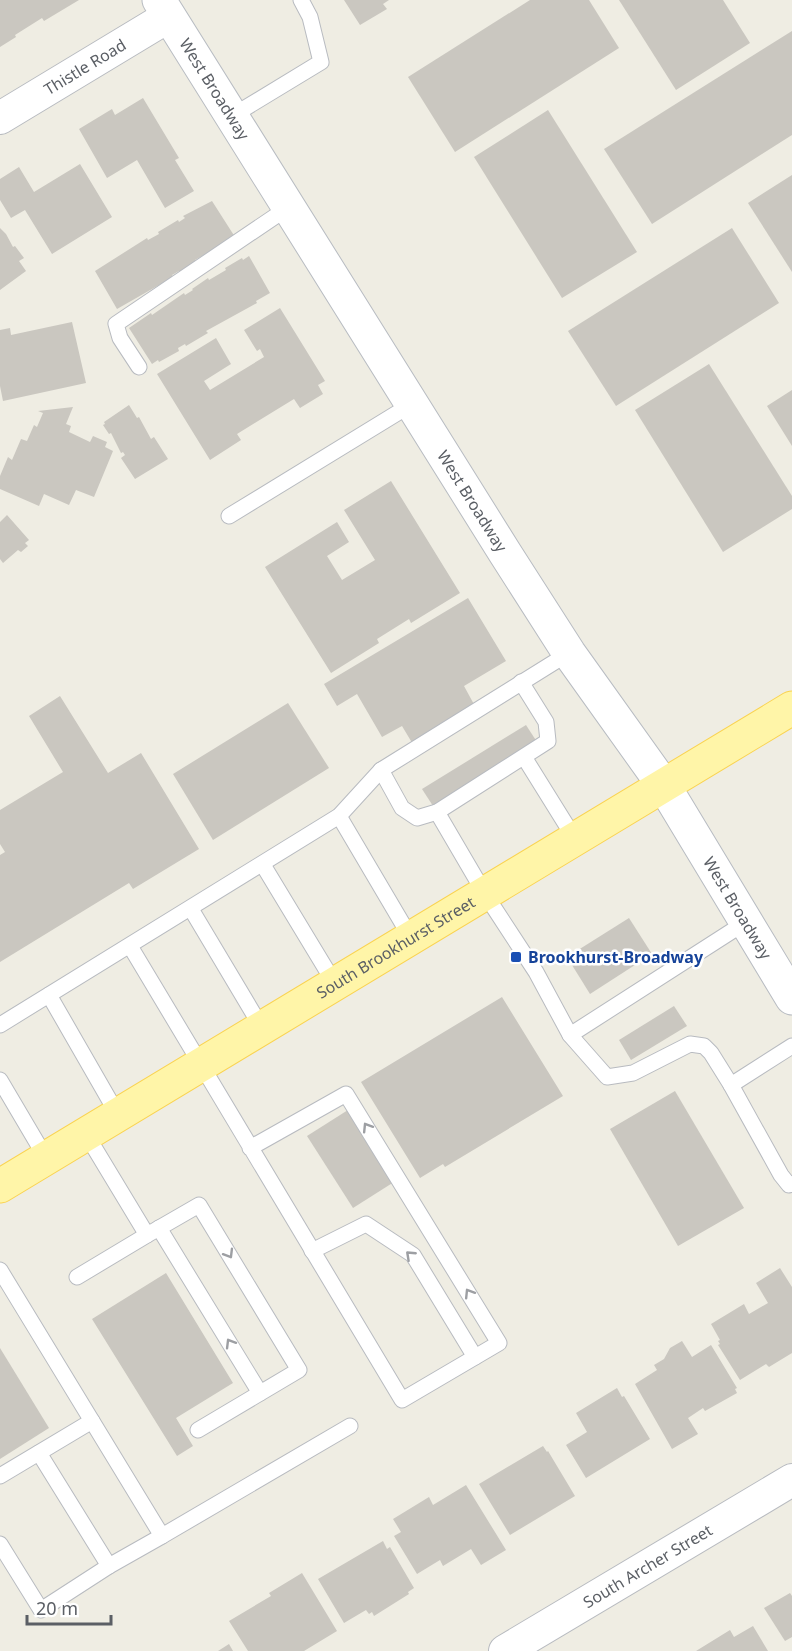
<svg xmlns="http://www.w3.org/2000/svg" width="792" height="1651" viewBox="0 0 792 1651" font-family="'Noto Sans',sans-serif">
	<style>
		.building { fill: #cac7c0 }
		.lines { fill: none; stroke-linecap: round; stroke-linejoin: round }
		.service-casing { stroke: #b8bbc0; stroke-width: 17 }
		.minor-casing { stroke: #b8bbc0; stroke-width: 34 }
		.secondary-casing { stroke: #b8bcc2; stroke-width: 35 }
		.primary-casing { stroke: #fad351; stroke-width: 35 }
		.service { stroke: #fff; stroke-width: 15 }
		.minor { stroke: #fff; stroke-width: 32 }
		.secondary { stroke: #fff; stroke-width: 33 }
		.primary { stroke: #fff5a8; stroke-width: 33 }
		.oneway { stroke: #9d9fa3 }
		.transit-dot { fill: #1a4fb4; stroke: #fff; stroke-width: 2 }
		.labels { text-anchor: middle; dominant-baseline: central; stroke-width: 5; stroke-linejoin: round; paint-order: stroke }
		.street-label { font-size: 16px; fill: #5b5f65; stroke: #fff }
		.transit-label { font-size: 16px; font-weight: bold; fill: #164399; stroke: #fff; text-anchor: start }
	</style>
	<rect width="100%" height="100%" fill="#efede3"/>
	<g class="building">
		<path d="M0,0H79L44,21L42,18L15,35L16,37L0,47Z"/>
		<path d="M344,0H389L383,4L387,9L360,25Z"/>
		<path d="M530,0H589L619,48L455,152L408,77Z"/>
		<path d="M619,0H723L750,43L676,90Z"/>
		<path d="M792,31V135L652,224L604,149Z"/>
		<path d="M143,98L179,158L175,160L194,191L165,208L137,160L107,178L79,129L112,109L115,115Z"/>
		<path d="M548,110L637,252L562,298L474,157Z"/>
		<path d="M80,164L112,217L52,254L25,210L11,218L0,200V179L19,167L34,192Z"/>
		<path d="M792,175V272L748,203Z"/>
		<path d="M212,201L235,237L195,260L196,263L180,272L179,271L172,275L173,277L117,309L95,271L147,238L148,240L159,234L158,232L178,220L179,222L185,218L183,216Z"/>
		<path d="M0,228L6,234L13,247L15,246L24,258L19,261L26,271L0,290Z"/>
		<path d="M732,228L779,303L616,406L568,331Z"/>
		<path d="M249,256L270,293L256,301L257,303L206,331L208,333L186,346L185,344L178,348L179,351L159,362L158,360L152,364L129,328L151,313L152,315L184,293L185,295L193,290L192,289L208,278L209,280L226,270L225,268L242,258L243,260Z"/>
		<path d="M280,308L325,381L318,385L323,394L300,408L294,399L237,434L241,440L210,460L157,374L216,338L231,364L204,381L210,390L264,357L260,349L257,351L244,330Z"/>
		<path d="M72,322L86,383L3,401L0,386V330L10,328L11,335Z"/>
		<path d="M709,364L792,496V509L723,552L635,410Z"/>
		<path d="M792,390V446L767,406Z"/>
		<path d="M129,405L137,418L139,417L151,439L154,437L168,459L135,479L121,458L125,455L123,452L121,453L111,433L109,434L103,425L105,424L104,422Z"/>
		<path d="M73,407L66,424L71,426L69,432L90,442L93,436L107,442L105,447L113,451L94,497L76,490L69,505L44,494L39,506L0,489V476L8,457L12,460L21,439L27,441L34,425L37,427L43,413L38,411Z"/>
		<path d="M391,481L460,593L411,623L409,619L377,639L379,643L331,673L265,567L337,522L349,542L327,556L342,580L375,560L344,510Z"/>
		<path d="M7,515L29,540L25,543L28,546L21,552L18,550L3,563L0,559V522Z"/>
		<path d="M468,598L506,661L464,686L476,708L414,746L402,726L382,737L357,694L337,706L324,684Z"/>
		<path d="M60,696L108,773L141,753L199,849L133,889L129,883L0,962V855L5,852L0,844V810L63,772L29,716Z"/>
		<path d="M288,703L329,768L213,840L173,774Z"/>
		<path d="M526,725L537,742L433,806L422,789Z"/>
		<path d="M629,918L652,954L590,994L567,957Z"/>
		<path d="M502,997L563,1096L445,1167L443,1164L420,1178L361,1082Z"/>
		<path d="M674,1006L687,1026L631,1060L619,1040Z"/>
		<path d="M675,1091L744,1208L678,1246L610,1129Z"/>
		<path d="M348,1110L394,1182L353,1208L307,1136Z"/>
		<path d="M780,1268L792,1287V1353L769,1367L766,1364L740,1380L718,1345L720,1344L718,1341L720,1340L711,1324L744,1304L749,1314L768,1303L756,1283Z"/>
		<path d="M166,1273L233,1383L176,1418L193,1446L177,1456L92,1319Z"/>
		<path d="M682,1341L692,1357L711,1345L737,1388L735,1389L737,1393L705,1411L703,1408L688,1418L698,1434L672,1449L635,1384L657,1370L654,1365L664,1359L670,1348Z"/>
		<path d="M0,1348L49,1428L0,1459Z"/>
		<path d="M617,1388L622,1397L624,1396L650,1439L586,1478L566,1445L587,1432L576,1413Z"/>
		<path d="M543,1446L547,1452L548,1451L575,1496L510,1535L479,1484Z"/>
		<path d="M466,1485L506,1550L481,1565L471,1549L443,1566L440,1560L417,1574L394,1536L401,1532L393,1519L429,1497L433,1505Z"/>
		<path d="M383,1541L387,1549L390,1547L414,1588L408,1592L409,1594L374,1616L372,1612L369,1614L366,1610L344,1623L318,1579Z"/>
		<path d="M302,1573L337,1631L304,1651H248L229,1621L271,1596L269,1593Z"/>
		<path d="M790,1593L792,1596V1637L785,1641L764,1608Z"/>
		<path d="M753,1626L768,1651H696L730,1630L734,1637Z"/>
		<path d="M229,1644L233,1651H218Z"/>
	</g>
	<g class="lines">
		<g class="service-casing">
			<g id="service">
				<path d="M232,116L321,62L310,17L301,0"/>
				<path d="M139,367L120,338L116,324L289,207"/>
				<path d="M229,516L412,404"/>
				<path d="M524,757L575,839"/>
				<path d="M381,770L402,808L417,818L437,812L548,741L546,722L521,682"/>
				<path d="M437,812L485,894L536,972L570,1035L607,1077L633,1073L690,1044L704,1046L711,1053L731,1085L792,1046"/>
				<path d="M339,816L411,938"/>
				<path d="M263,865L335,984"/>
				<path d="M191,909L262,1028"/>
				<path d="M130,946L402,1400L499,1343L346,1094L250,1148"/>
				<path d="M49,995L118,1115"/>
				<path d="M0,1025L339,816L381,770L569,653"/>
				<path d="M570,1035L746,922"/>
				<path d="M0,1080L46,1158"/>
				<path d="M731,1085L781,1175L789,1185L792,1184"/>
				<path d="M86,1134L147,1235L199,1205L299,1370L198,1430"/>
				<path d="M159,1228L260,1393"/>
				<path d="M312,1251L366,1224L413,1255L475,1357"/>
				<path d="M0,1270L162,1536L350,1426"/>
				<path d="M77,1277L147,1235"/>
				<path d="M39,1453L109,1566"/>
				<path d="M0,1476L92,1421"/>
				<path d="M0,1544L41,1610L109,1566L162,1536"/>
			</g>
		</g>
		<g class="minor-casing">
			<g id="minor">
				<path id="s1" d="M0,118L169,16"/>
				<path id="s2" d="M505,1651L792,1480"/>
			</g>
		</g>
		<g class="secondary-casing">
			<g id="secondary">
				<path id="s3" d="M159,0L505,553L569,653L664,786L792,998"/>
			</g>
		</g>
		<g class="primary-casing">
			<g id="primary">
				<path id="s4" d="M0,1186L792,708"/>
			</g>
		</g>
		<use href="#service" class="service"/>
		<use href="#minor" class="minor"/>
		<use href="#secondary" class="secondary"/>
		<use href="#primary" class="primary"/>
	</g>
	<defs><path id="oneway-chevron" d="M-2-3.5L2.5 0L-2 3.5" fill="none" stroke-width="1.6" stroke-linecap="round" stroke-linejoin="round" transform="scale(1.5)"/></defs>
	<g class="oneway">
		<use href="#oneway-chevron" transform="translate(367 1127) rotate(-122)"/>
		<use href="#oneway-chevron" transform="translate(229 1254) rotate(59)"/>
		<use href="#oneway-chevron" transform="translate(410 1255) rotate(-137)"/>
		<use href="#oneway-chevron" transform="translate(469 1293) rotate(-122)"/>
		<use href="#oneway-chevron" transform="translate(230 1343) rotate(-121)"/>
	</g>
	<rect class="transit-dot" x="510" y="951" width="12" height="12" rx="3"/>
	<g class="labels">
		<g class="street-label">
			<text stroke="none"><textPath href="#s1" startOffset="99">Thistle Road</textPath></text>
			<text stroke="none"><textPath href="#s3" startOffset="105">West Broadway</textPath></text>
			<text stroke="none"><textPath href="#s3" startOffset="591">West Broadway</textPath></text>
			<text stroke="none"><textPath href="#s3" startOffset="1077">West Broadway</textPath></text>
			<text stroke="none"><textPath href="#s4" startOffset="462">South Brookhurst Street</textPath></text>
			<text stroke="none"><textPath href="#s2" startOffset="166">South Archer Street</textPath></text>
		</g>
		<g class="transit-label">
			<text x="528" y="957">Brookhurst-Broadway</text>
		</g>
	</g>
	<path d="M27 1615v9h84v-9" fill="none" stroke="#5b5f65" stroke-width="3"/>
	<text x="36" y="1615" font-size="18" fill="#5b5f65" stroke="#ffffff" stroke-width="4.5" paint-order="stroke">20 m</text>
</svg>
